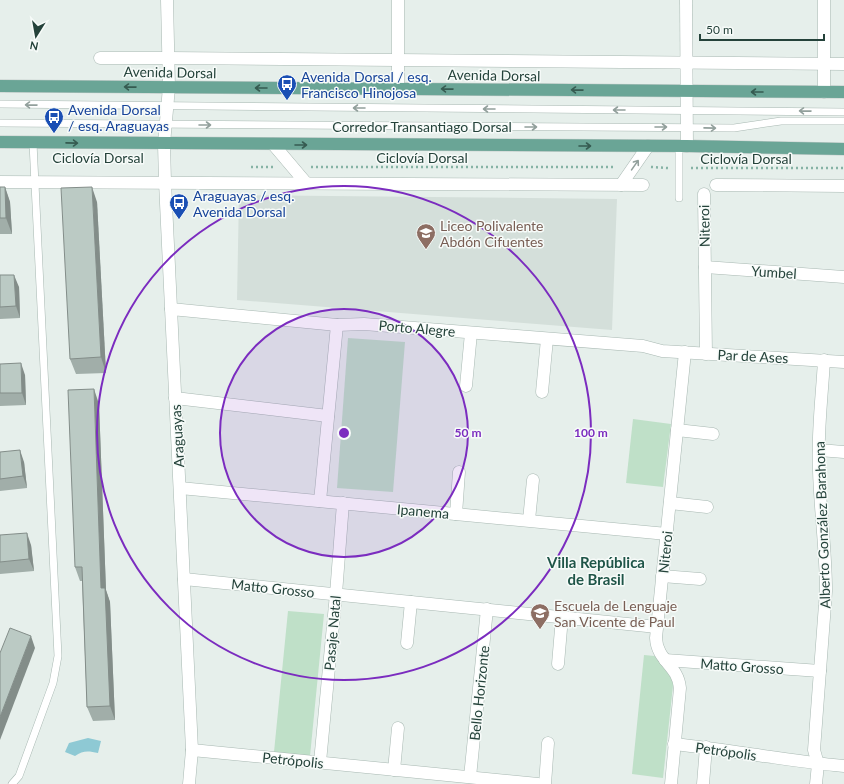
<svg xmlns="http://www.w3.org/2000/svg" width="844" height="784" viewBox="0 0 844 784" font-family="Lato,sans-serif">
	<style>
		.built { fill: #d4dfda }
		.green { fill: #bfe0c8 }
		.water { fill: #8ec9d4 }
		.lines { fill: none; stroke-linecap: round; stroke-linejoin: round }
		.service-casing { stroke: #a8b8b2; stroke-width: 8 }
		.minor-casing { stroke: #a8b8b2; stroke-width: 13 }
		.primary-casing { stroke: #c2cac8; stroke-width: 13 }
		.path { stroke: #86b3a5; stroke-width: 2.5; stroke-dasharray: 2 3; stroke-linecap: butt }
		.service { stroke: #fff; stroke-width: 7 }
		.minor { stroke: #fff; stroke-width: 12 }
		.primary { stroke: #6aa596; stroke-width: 12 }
		.wall { fill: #a1aea9 }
		.shaded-wall { fill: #838d89 }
		.building { fill: #bbcac4; stroke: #838d89 }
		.oneway { stroke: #365b51 }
		.oneway2 { stroke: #92a09c }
		.ring { fill: none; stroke: #7b2cbf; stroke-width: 2 }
		.labels { text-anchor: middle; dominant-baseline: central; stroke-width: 3; stroke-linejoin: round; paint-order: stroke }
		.street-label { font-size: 14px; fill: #24423a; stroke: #f7fbf9 }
		.transit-label { font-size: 14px; fill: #164399; stroke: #f7fbf9; text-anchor: start }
		.education-label { font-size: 14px; fill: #785e54; stroke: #f7fbf9; text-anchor: start }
		.neighbourhood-label { font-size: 15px; font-weight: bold; fill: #1f5548; stroke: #f7fbf9 }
		.centre { fill: #7b2cbf; stroke: #f7fbf9; stroke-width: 2 }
		.ring-label { font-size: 12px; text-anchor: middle; font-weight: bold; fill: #7b2cbf; stroke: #f7fbf9; stroke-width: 3; stroke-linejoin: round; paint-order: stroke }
	</style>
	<rect width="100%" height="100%" fill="#e6efeb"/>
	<path class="built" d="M239,195L617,199L612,330L237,300Z"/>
	<g class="green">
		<path d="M348,338L405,342L393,492L337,488Z"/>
		<path d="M633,419L671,424L663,487L626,483Z"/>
		<path d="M288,611L324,614L310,756L274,752Z"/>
		<path d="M644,655L676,658L663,778L632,774Z"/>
	</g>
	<path class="water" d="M88,738L101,741L98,753C89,751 83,750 75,756L65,752L69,743Z"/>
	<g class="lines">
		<g class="service-casing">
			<g id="service">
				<path d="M0,104L844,112"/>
				<path d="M0,123L734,128L781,121H844"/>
				<path d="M679,146V198"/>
				<path d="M12,784L19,776L53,683L58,656L33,143"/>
			</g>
		</g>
		<g class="minor-casing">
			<g id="minor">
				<path d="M167,0L169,87L164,144L165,182L192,750L189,784"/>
				<path d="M686,0L687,146"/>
				<path d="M100,58H168L844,64"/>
				<path d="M398,89V0"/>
				<path d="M824,92V0"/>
				<path d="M273,144L306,183"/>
				<path d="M0,182L643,185"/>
				<path d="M621,185L648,146"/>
				<path d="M716,185L844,186"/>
				<path d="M704,194L706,354"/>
				<path d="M705,267L844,277"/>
				<path d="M171,309L337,325L364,324L643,346L662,351L844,362"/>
				<path d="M466,386L471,333"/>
				<path d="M542,392L547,339"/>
				<path d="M175,398L328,416"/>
				<path d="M677,430L713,434"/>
				<path d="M819,450L844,452"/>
				<path d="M180,488L667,534"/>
				<path d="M320,501L337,325"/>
				<path d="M670,503L707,507"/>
				<path d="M456,514L459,472"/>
				<path d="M529,520L533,480"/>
				<path d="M662,576L700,579"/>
				<path d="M184,579L657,627"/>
				<path d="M407,643L411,602"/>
				<path d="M665,660L820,671"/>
				<path d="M558,664L562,617"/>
				<path d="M674,744C731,750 787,761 844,766"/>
				<path d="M192,750L538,784"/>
				<path d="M320,762L336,594L343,503"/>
				<path d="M394,770L398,728"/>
				<path d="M470,777L487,609"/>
				<path d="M545,784L548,743"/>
				<path d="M671,784L680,688C678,665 657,661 656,638L685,352"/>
				<path d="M703,784L706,747"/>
				<path d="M816,784L818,764L814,750L826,591C826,551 820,510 819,470C817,434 822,397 824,360"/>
			</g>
		</g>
		<g class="primary-casing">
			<g id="primary">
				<path d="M0,86L844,92"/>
				<path d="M0,142L687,146L844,149"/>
			</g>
		</g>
		<g class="path">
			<path d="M251,167H274"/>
			<path d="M311,167H616"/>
			<path d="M651,167L668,168"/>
			<path d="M691,168H844"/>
		</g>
		<use href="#service" class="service"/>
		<use href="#minor" class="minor"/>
		<use href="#primary" class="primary"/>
	</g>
	<g class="wall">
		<path d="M0,187H5L10,202L12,234H0Z"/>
		<path d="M97,202L106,373L76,374L70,359Z"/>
		<path d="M0,275L19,287L20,318L0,319Z"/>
		<path d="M0,364L25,375L26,405L0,406Z"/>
		<path d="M99,404L106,590L110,602L115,720L93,721L87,707L82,581H80L75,567Z"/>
		<path d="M0,452L24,462L27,488L0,491Z"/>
		<path d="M0,535L31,545L34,571L0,574Z"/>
	</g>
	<g class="shaded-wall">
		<path d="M5,187L10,202L12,234L6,218Z"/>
		<path d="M92,187L97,202L106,373L101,357Z"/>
		<path d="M14,275L19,287L20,318L16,306Z"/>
		<path d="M21,363L25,375L26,405L22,393Z"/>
		<path d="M94,389L99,404L106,590L110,602L115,720L110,706L101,588Z"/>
		<path d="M20,450L24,462L27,488L23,476Z"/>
		<path d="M27,533L31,545L34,571L29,559Z"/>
		<path d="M31,636L35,648L0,740V717Z"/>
	</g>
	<g class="building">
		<path d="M0,187H5L6,218H0Z"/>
		<path d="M92,187L101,357L70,359L61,188Z"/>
		<path d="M0,275H14L16,306L0,307Z"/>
		<path d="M21,363L22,393H0V364Z"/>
		<path d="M94,389L101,588H105L110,706L87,707L82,567H75L68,390Z"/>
		<path d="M20,450L23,476L0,479V452Z"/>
		<path d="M27,533L29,559L0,562V535Z"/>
		<path d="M10,628L31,636L0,717V653Z"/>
	</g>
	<defs><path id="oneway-shaft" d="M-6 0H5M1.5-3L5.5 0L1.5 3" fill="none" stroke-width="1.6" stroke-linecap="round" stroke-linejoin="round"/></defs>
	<g class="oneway">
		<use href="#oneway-shaft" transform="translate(130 87) rotate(-179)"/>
		<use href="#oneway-shaft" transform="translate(261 88) rotate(-180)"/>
		<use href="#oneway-shaft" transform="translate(447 89) rotate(-179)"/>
		<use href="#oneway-shaft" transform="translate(577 90) rotate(-179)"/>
		<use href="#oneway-shaft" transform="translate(757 92) rotate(-180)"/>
		<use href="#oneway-shaft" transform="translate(72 143) rotate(1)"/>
		<use href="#oneway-shaft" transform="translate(301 145)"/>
		<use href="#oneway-shaft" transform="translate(585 146)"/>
	</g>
	<g class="oneway2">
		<use href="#oneway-shaft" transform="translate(31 105) rotate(-179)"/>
		<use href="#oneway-shaft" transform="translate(359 108) rotate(-180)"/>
		<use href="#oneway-shaft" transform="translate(489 109) rotate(-180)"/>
		<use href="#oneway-shaft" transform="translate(619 110) rotate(-180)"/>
		<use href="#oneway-shaft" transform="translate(805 111) rotate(-179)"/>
		<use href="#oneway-shaft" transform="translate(205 125)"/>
		<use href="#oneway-shaft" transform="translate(531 127)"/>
		<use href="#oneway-shaft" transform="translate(661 127)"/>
		<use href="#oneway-shaft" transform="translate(710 128) rotate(1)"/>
		<use href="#oneway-shaft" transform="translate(635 165) rotate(-55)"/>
	</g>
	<circle cx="344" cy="433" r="124" fill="#7b2cbf" fill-opacity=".12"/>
	<g class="ring">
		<circle cx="344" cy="433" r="124"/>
		<circle cx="344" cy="433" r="247"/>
	</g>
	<defs>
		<g id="bus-pin" transform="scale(1)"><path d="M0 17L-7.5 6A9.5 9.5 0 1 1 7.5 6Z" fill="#1a4fb4" stroke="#f7fbf9"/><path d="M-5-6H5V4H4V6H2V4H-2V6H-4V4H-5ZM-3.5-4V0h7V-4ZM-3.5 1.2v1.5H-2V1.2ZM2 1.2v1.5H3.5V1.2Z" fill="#fff"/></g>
		<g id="school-pin" transform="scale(1)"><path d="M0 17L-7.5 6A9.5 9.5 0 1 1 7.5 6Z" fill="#8d6e63" stroke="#f7fbf9"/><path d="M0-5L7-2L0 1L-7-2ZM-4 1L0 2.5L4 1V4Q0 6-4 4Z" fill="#fff"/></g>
	</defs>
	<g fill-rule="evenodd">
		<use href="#bus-pin" x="287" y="84"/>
		<use href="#bus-pin" x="54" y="117"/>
		<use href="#bus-pin" x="179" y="203"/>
		<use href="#school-pin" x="426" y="233"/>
		<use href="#school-pin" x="540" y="613"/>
	</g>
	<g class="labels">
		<g class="street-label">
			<text transform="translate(170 72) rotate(1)">Avenida Dorsal</text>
			<text transform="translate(494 75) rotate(1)">Avenida Dorsal</text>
			<text x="422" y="126">Corredor Transantiago Dorsal</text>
			<text x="98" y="157">Ciclovía Dorsal</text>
			<text x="422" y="157">Ciclovía Dorsal</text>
			<text x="746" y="158">Ciclovía Dorsal</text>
			<text transform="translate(704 226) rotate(-91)">Niteroi</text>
			<text transform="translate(774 272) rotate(4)">Yumbel</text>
			<text transform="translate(417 328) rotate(5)">Porto Alegre</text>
			<text transform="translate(753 356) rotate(3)">Par de Ases</text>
			<text transform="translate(177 436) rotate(-93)">Araguayas</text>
			<text transform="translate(423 511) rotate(5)">Ipanema</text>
			<text transform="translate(822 525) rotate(-92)">Alberto González Barahona</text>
			<text transform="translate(665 552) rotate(-84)">Niteroi</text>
			<text transform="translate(273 588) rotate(6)">Matto Grosso</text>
			<text transform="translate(332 633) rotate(-85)">Pasaje Natal</text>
			<text transform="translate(742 666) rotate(4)">Matto Grosso</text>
			<text transform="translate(479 693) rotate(-84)">Bello Horizonte</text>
			<text transform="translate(726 751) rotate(8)">Petrópolis</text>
			<text transform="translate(293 760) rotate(6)">Petrópolis</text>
		</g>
		<g class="transit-label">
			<text x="301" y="76">Avenida Dorsal / esq.<tspan x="301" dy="16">Francisco Hinojosa</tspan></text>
			<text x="68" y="109">Avenida Dorsal<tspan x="68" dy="16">/ esq. Araguayas</tspan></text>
			<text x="193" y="195">Araguayas / esq.<tspan x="193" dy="16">Avenida Dorsal</tspan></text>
		</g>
		<g class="education-label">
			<text x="440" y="225">Liceo Polivalente<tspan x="440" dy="16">Abdón Cifuentes</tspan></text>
			<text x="554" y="605">Escuela de Lenguaje<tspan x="554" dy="16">San Vicente de Paul</tspan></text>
		</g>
		<g class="neighbourhood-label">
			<text x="596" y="562">Villa República<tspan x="596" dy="17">de Brasil</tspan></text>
		</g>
	</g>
	<circle cx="344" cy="433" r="6" class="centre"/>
	<g class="ring-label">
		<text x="468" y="437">50 m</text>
		<text x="591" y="437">100 m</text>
	</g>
	<g transform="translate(36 36) rotate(191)" stroke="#f7fbf9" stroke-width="3" paint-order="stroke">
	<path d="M0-3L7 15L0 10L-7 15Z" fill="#24423a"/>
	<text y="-6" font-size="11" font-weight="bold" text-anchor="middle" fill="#24423a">N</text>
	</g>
	<path d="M700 34v6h124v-6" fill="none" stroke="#24423a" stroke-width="2"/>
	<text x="706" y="34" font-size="12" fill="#24423a" stroke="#f7fbf9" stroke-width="3" paint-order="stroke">50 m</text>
</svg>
